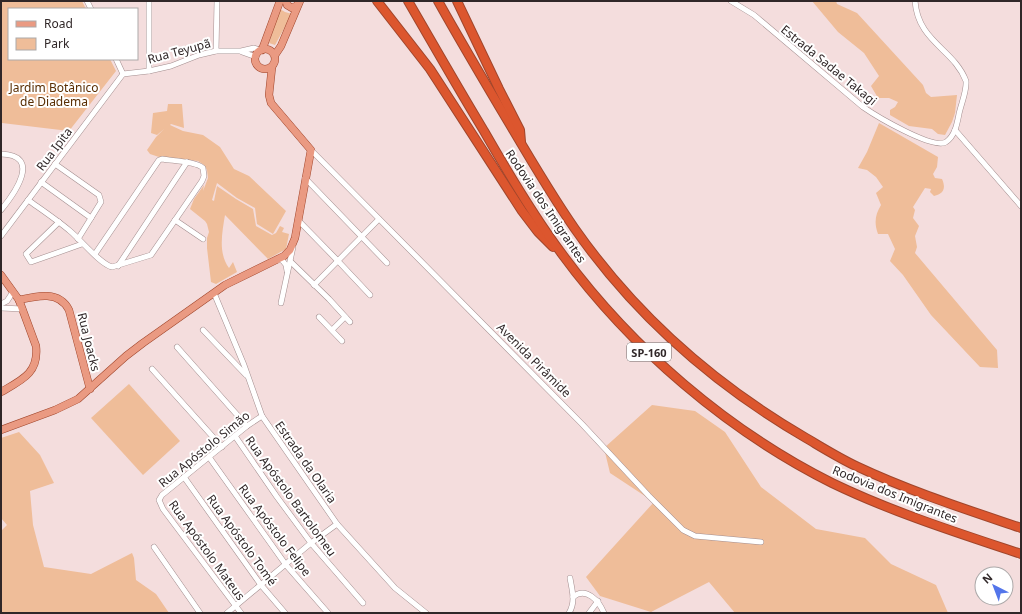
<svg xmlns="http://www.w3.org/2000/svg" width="1022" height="614" viewBox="0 0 1022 614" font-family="'Noto Sans',sans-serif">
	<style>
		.green { fill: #efbd99 }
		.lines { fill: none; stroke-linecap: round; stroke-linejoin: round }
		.minor-casing { stroke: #a38e8f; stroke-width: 6 }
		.major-casing { stroke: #a0462c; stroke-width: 8 }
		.highway-casing { stroke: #a0462c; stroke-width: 10 }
		.minor { stroke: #fff; stroke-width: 5 }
		.major { stroke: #ea9a82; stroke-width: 7 }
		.highway { stroke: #dc562e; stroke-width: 8 }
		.labels { text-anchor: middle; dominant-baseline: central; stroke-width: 4; stroke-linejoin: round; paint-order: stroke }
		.shield { fill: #fff; stroke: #6e6868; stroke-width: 1 }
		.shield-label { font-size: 11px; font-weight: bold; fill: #302728 }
		.street-label { font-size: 12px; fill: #302728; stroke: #fff }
		.park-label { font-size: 12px; fill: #592e03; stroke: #fff }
	</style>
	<rect width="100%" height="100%" fill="#f4dddd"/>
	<g class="green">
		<path d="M2,1H82L86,9H9V59H110L116,71L69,131L2,123L1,121Z"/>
		<path d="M812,1H836L837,4L857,13L923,85L926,93L931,97L957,95L955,113L952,122L945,135L938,134L932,129L909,126L890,115V110L895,107L898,102L889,98H878L871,86L879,76L864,53L838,32Z"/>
		<path d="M280,9L285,12L292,14L275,45L269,43Z"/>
		<path d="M168,104H182L184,128L171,124L170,125L183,131L203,135L220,147L234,169L249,176L286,211L273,234L257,224L255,208L237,198L217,183L212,200L214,201L217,186L236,199L253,209L256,226L272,235L276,233L280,226L284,228L282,232L289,234L286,249L268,259L225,215C222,233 218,253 229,268L233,262L237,272L216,284L211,282L207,248V238L209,232L207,224L205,221L190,209L194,199L204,185L203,191L208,178L207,170L204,165L198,161L159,157L150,154L147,150L156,137L164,129L157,135L151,133L153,113L167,111Z"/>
		<path d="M879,123L938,157L937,167L933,174L935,178L942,179C946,188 944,194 934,196L930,192L931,189L925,188L913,207L915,210L913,218L919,226L915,236L917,247L915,253L997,350L998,368L980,367L931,315L903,275L890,261L895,249L888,234H878C874,223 875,215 881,205L876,193L883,187L876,177L867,170L858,168L867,152Z"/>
		<path d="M129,384L180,441L143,475L91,418Z"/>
		<path d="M652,405L695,411L725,432L761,487L816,529L865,538L891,564L936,585L948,613H735L709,582L651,612L600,596L586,577L654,502L610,473L604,448Z"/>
		<path d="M19,432L40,455L54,483L30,491L33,525L44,567L91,574L132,553L134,558L136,580L156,594L169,613H1V531L7,525L1,518V438Z"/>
	</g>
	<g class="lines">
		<g class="minor-casing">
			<g id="minor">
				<path d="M87,1L91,9"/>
				<path d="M731,1L754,15L863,107C876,116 933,150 946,142C955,136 957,124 959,114C961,104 967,91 966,81C954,49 918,42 915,1"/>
				<path d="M216,51L217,1"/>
				<path d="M242,52L256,57"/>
				<path d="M116,59L123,74"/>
				<path d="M149,71V1"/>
				<path d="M123,74L149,71L171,66L199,55L216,51H241L254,48L260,50"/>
				<path d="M955,130L1021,206"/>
				<path d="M311,150L582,424L649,496L683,530L695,536L761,542"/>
				<path d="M1,154C42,155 15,193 1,210"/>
				<path d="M55,164L99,195L101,202L78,239"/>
				<path d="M305,178L387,263"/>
				<path d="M41,182L91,218"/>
				<path d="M28,200C42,210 57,220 70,231C81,240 100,264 112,267L151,255L202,181L204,176L203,168C195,161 173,161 162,159L159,160L95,254"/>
				<path d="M175,220L203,239"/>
				<path d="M298,220L338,261L370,295"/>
				<path d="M59,222L26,254L31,262L82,244"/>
				<path d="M1,236L123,74"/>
				<path d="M278,260H282L286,265L287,271"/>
				<path d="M291,262L329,299L350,322"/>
				<path d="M118,266L187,162"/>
				<path d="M314,285L379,219"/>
				<path d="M214,293L244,365L262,416L337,524L395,588L426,613"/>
				<path d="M281,303L293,247"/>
				<path d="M1,304L7,301L13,292"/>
				<path d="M1,308L23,309"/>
				<path d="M319,317L342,341"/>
				<path d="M203,330L246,375"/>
				<path d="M332,330L345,317"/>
				<path d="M177,347L247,426"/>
				<path d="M152,369L222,447"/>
				<path d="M235,436L277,497L311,543L363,603"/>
				<path d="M209,457L286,565L328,613"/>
				<path d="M184,477L261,585L285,613"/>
				<path d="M154,547L200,613"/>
				<path d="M573,597C586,586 599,601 604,613"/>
				<path d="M227,613L311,543L337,524"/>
				<path d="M241,613L163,509L159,500L162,495L247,426L262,416"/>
				<path d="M569,613C576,602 572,590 570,578"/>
				<path d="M589,613L598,601"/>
			</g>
		</g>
		<g class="major-casing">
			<g id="major">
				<path d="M286,1L287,5L292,8L296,6L298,4"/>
				<circle cx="265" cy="59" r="10"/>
				<path d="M262,50L280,1"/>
				<path d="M275,55L281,46L300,1"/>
				<path d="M1,275L19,300L36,346C39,373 22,380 1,392"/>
				<path d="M19,300C36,296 59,290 69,310L90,389"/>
				<path d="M1,430L55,410L78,399L126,356L143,343L225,285L284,256L290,250L295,238L311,150L271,103L269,95L272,67"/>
			</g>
		</g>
		<g class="highway-casing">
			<g id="highway">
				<path d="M377,1L430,69L522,211L538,232L553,247"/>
				<path d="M408,1C433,44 458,88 484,131C508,173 533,215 562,254C631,348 728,431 832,483C892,512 958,533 1021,554"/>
				<path d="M438,1C462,44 487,86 512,128C532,162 552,196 575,229C636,316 715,385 806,438C823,448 839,458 856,466C909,491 965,509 1021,528"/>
				<path d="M457,1L499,89L520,130L521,142"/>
			</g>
		</g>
		<use href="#minor" class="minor"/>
		<use href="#major" class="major"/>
		<use href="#highway" class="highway"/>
	</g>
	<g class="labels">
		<rect class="shield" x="627" y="343" width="44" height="18" rx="3"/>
		<g class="shield-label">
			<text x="649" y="352">SP-160</text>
		</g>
		<g class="street-label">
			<text transform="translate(179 51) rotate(-15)">Rua Teyupã</text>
			<text transform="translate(829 65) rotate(39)">Estrada Sadae Takagi</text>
			<text transform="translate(54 149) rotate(-53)">Rua Ipita</text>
			<text transform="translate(546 206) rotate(56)">Rodovia dos Imigrantes</text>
			<text transform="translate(89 342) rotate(76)">Rua Joacks</text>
			<text transform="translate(534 360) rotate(45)">Avenida Pirâmide</text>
			<text transform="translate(204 449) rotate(-39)">Rua Apóstolo Simão</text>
			<text transform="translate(306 462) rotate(55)">Estrada da Olaria</text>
			<text transform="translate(895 494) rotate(22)">Rodovia dos Imigrantes</text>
			<text transform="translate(291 496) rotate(54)">Rua Apóstolo Bartolomeu</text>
			<text transform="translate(275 530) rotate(53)">Rua Apóstolo Felipe</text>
			<text transform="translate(242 540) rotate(54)">Rua Apóstolo Tomé</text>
			<text transform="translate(207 550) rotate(54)">Rua Apóstolo Mateus</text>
		</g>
		<g class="park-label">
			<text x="54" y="87">Jardim Botânico<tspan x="54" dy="14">de Diadema</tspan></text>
		</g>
	</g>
	<rect width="1022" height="614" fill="none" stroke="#302728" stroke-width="4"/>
	<rect x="8" y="8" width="130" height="52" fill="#ffffff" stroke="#aca9a9"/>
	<rect x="16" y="21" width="20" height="6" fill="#ea9a82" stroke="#aca9a9"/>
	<text x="44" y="28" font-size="12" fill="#302728">Road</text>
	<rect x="16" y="38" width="20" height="12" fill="#efbd99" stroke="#aca9a9"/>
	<text x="44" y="48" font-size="12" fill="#302728">Park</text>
	<g transform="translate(994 586) rotate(318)"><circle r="19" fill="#ffffff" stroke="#aca9a9"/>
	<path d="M0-3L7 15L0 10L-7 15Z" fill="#5375ea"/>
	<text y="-6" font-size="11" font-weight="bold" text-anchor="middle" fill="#302728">N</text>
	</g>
</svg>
